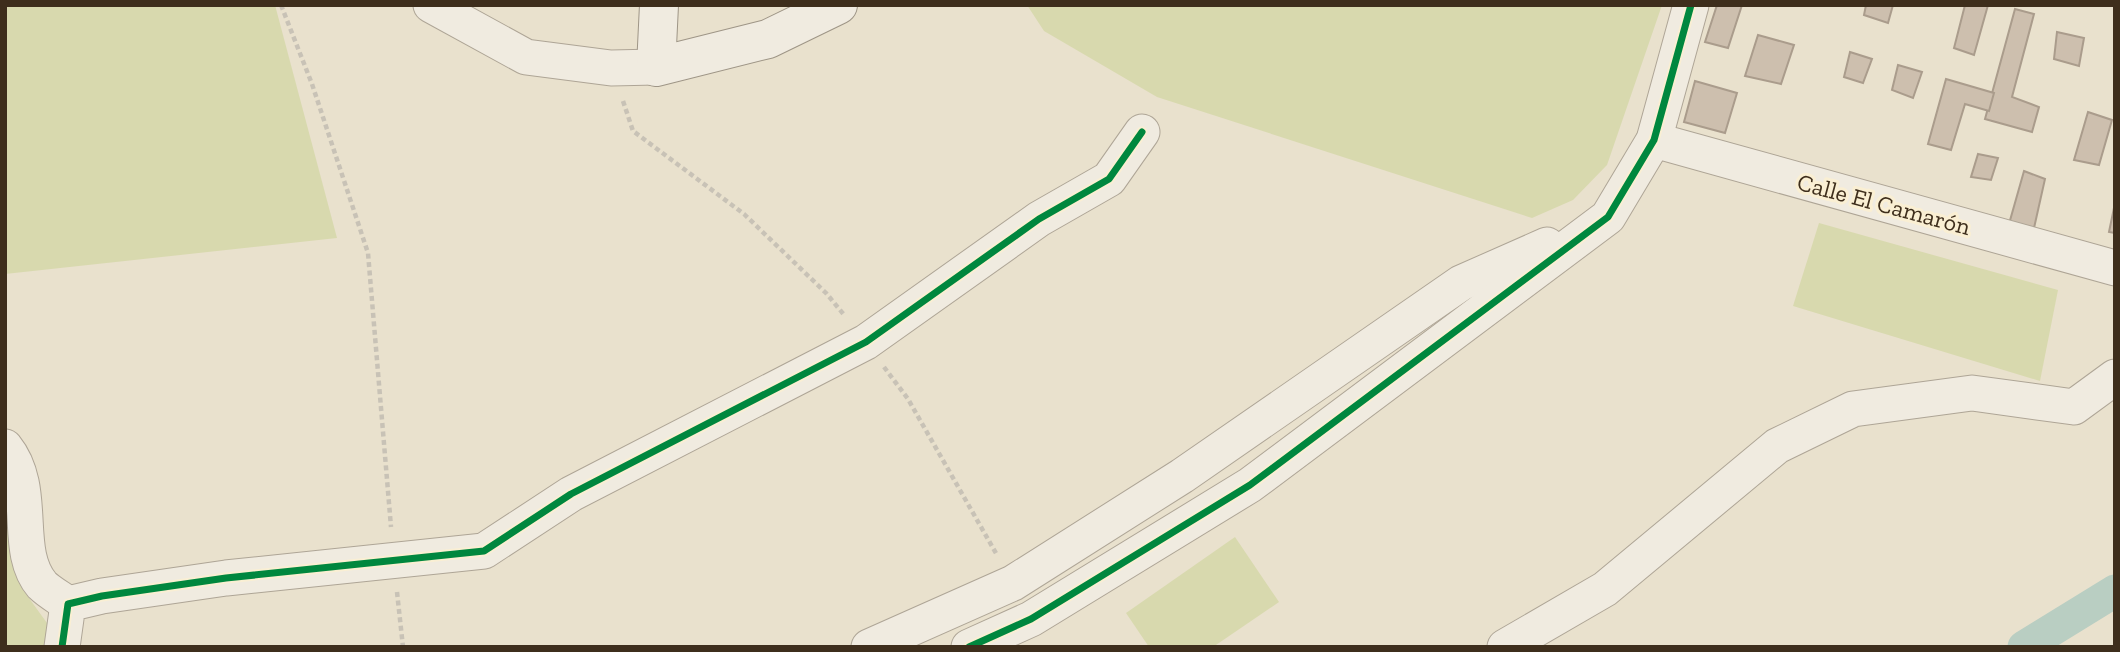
<svg xmlns="http://www.w3.org/2000/svg" width="2120" height="652" viewBox="0 0 2120 652" font-family="'Zilla Slab',serif">
	<style>
		.green { fill: #d8d9ae }
		.lines { fill: none; stroke-linecap: round; stroke-linejoin: round }
		.canal { stroke: #b9cec2; stroke-width: 33 }
		.building { fill: #cdbfae; stroke: #aa9c8c; stroke-width: 2 }
		.street-casing { stroke: #aea596; stroke-width: 37 }
		.secondary-casing { stroke: #9e9586; stroke-width: 40 }
		.path { stroke: #c8c2b6; stroke-width: 4.5; stroke-dasharray: 5 3.5; stroke-linecap: butt }
		.street { stroke: #f0ebe0; stroke-width: 35 }
		.secondary { stroke: #f0ebe0; stroke-width: 38 }
		.cycleway-casing { stroke: #faefd3; stroke-width: 11 }
		.cycleway { stroke: #00873e; stroke-width: 7 }
		.labels { text-anchor: middle; dominant-baseline: central; stroke-width: 6; stroke-linejoin: round; paint-order: stroke }
		.street-label { font-size: 24px; fill: #3e2e1c; stroke: #faefd3 }
	</style>
	<rect width="100%" height="100%" fill="#e9e1cd"/>
	<g class="green">
		<path d="M5,5H275L337,238L5,274Z"/>
		<path d="M1027,5H1662L1607,165L1573,200L1532,218L1157,97L1044,31Z"/>
		<path d="M1819,223L2058,290L2040,381L1793,306Z"/>
		<path d="M5,495L26,594L47,623V647H5Z"/>
		<path d="M1235,537L1279,602L1213,647H1149L1126,613Z"/>
	</g>
	<g class="lines">
		<path class="canal" d="M2024,647L2115,591"/>
	</g>
	<g class="building">
		<path d="M1717,5H1742L1728,48L1705,42Z"/>
		<path d="M1866,5H1893L1888,23L1864,15Z"/>
		<path d="M1965,5H1988L1974,55L1954,48Z"/>
		<path d="M2015,9L2034,14L2012,97L2039,107L2032,132L1985,119Z"/>
		<path d="M2057,32L2084,38L2079,66L2054,59Z"/>
		<path d="M1758,35L1794,45L1781,84L1745,76Z"/>
		<path d="M1850,52L1872,59L1863,83L1844,77Z"/>
		<path d="M1898,65L1922,72L1913,98L1892,90Z"/>
		<path d="M1946,79L1994,93L1989,111L1965,104L1951,150L1928,144Z"/>
		<path d="M1695,81L1737,93L1725,133L1684,122Z"/>
		<path d="M2088,112L2112,120L2099,165L2074,160Z"/>
		<path d="M1978,154L1998,158L1991,180L1971,177Z"/>
		<path d="M2024,171L2045,179L2034,228L2009,224Z"/>
		<path d="M2115,203V233L2109,232Z"/>
	</g>
	<g class="lines">
		<g class="street-casing">
			<g id="street">
				<path d="M431,5L526,57L611,68L656,67"/>
				<path d="M1654,140L2115,268"/>
				<path d="M5,447C39,489 12,550 42,585C49,592 60,598 68,604"/>
				<path d="M62,647L68,604L102,596L226,578L484,551L571,494L866,342L1039,219L1109,179L1142,132"/>
				<path d="M869,647L1013,583L1182,476L1461,283L1547,245"/>
				<path d="M969,647L1031,619L1250,485L1608,217L1654,140L1691,5"/>
				<path d="M1505,647L1605,589L1777,446L1853,409L1972,393L2074,407L2115,377"/>
			</g>
		</g>
		<g class="secondary-casing">
			<path id="secondary" d="M659,5L656,67L768,39L838,5"/>
		</g>
		<g class="path">
			<path d="M281,5L312,84L368,253L391,527"/>
			<path d="M623,101L633,131L744,214L826,293L845,316"/>
			<path d="M884,367L908,399L997,555"/>
			<path d="M397,592L403,647"/>
		</g>
		<use href="#street" class="street"/>
		<use href="#secondary" class="secondary"/>
		<g class="cycleway-casing">
			<g id="cycleway">
				<path d="M62,647L68,604L102,596L226,578L484,551L571,494L866,342L1039,219L1109,179L1142,132"/>
				<path d="M969,647L1031,619L1250,485L1608,217L1654,140L1691,5"/>
			</g>
		</g>
		<use href="#cycleway" class="cycleway"/>
	</g>
	<g class="labels">
		<g class="street-label">
			<text transform="translate(1884 204) rotate(15)">Calle El Camarón</text>
		</g>
	</g>
	<rect width="2120" height="652" fill="none" stroke="#3e2e1c" stroke-width="14"/>
</svg>
